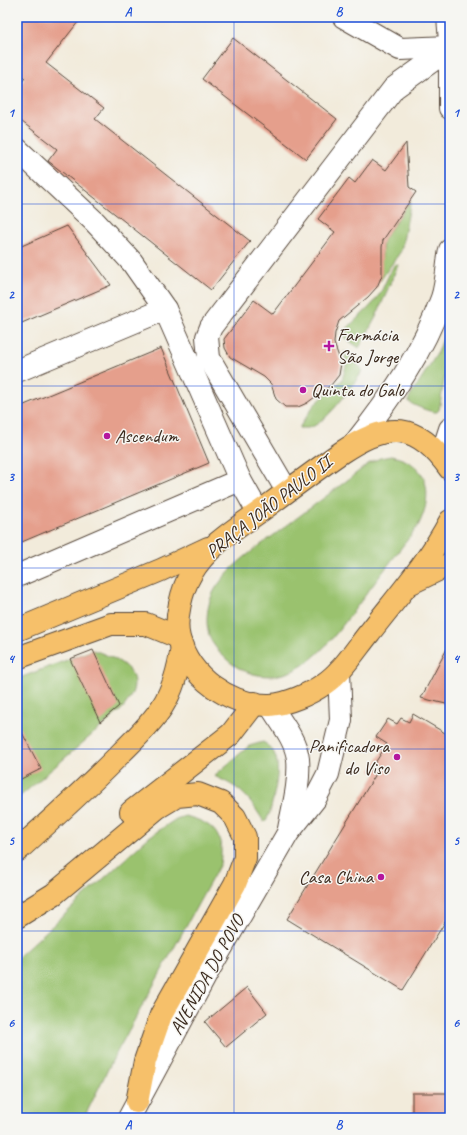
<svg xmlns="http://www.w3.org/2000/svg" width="467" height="1135" viewBox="0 0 467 1135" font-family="Caveat,sans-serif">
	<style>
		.green { fill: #9ac26e; stroke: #6a7646 }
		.building { fill: #e59f8c }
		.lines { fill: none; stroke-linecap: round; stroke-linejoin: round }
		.minor-casing { stroke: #56473a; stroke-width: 24 }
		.major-casing { stroke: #56473a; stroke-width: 24 }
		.minor { stroke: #fff; stroke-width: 22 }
		.major { stroke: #f6c06b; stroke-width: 22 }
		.grid { fill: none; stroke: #1d4ed8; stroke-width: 1; stroke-opacity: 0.55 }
		.poi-dot { fill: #b5179e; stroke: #f6f6f2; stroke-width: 1.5 }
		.labels { text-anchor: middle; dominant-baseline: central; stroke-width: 3; stroke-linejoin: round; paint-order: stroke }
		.poi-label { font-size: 19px; fill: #3b2a1e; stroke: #f6f6f2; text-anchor: start }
		.street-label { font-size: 19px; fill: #3b2a1e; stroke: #f6f6f2 }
		.neatline { fill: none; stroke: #1d4ed8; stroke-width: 1.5 }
		.grid-label { font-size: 13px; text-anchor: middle; font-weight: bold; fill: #1d4ed8 }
	</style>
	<rect width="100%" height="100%" fill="#f6f6f2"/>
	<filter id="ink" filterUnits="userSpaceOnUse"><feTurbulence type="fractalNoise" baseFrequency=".025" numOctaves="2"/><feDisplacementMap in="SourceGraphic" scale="8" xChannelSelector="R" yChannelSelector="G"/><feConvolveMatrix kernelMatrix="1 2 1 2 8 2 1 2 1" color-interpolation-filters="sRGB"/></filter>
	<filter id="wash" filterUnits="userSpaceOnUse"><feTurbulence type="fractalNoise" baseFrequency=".012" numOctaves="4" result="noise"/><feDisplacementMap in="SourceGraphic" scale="16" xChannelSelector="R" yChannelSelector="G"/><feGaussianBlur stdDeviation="0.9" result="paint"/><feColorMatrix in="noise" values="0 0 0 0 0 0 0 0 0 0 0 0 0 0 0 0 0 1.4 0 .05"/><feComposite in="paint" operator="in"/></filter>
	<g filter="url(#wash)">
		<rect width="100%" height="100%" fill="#f2ebdb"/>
		<g class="green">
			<path d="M411,200L401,251L380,281L383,240Z"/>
			<path d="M395,264L398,265L376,317L359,348L344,337L346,330C355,319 369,310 377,298C385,287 387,275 395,264Z"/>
			<path d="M450,321V349L439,410L437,412C432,413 412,405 409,402V398L438,352Z"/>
			<path d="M345,351L362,369L360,375C350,388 326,425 308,428C306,428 302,428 299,428L314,405L342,380L346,366Z"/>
			<path d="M391,456C430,463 434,495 418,526C398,552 378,578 358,605C342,626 326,650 303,665C270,687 232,674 212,642C203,626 207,599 218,585C232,564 254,550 274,535C306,511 338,488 368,464L380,458Z"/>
			<path d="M93,650C126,661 150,677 121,710L17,799V679Z"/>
			<path d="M263,742C284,753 277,780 273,799C271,807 270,817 264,822C248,796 243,789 214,776L249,746Z"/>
			<path d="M185,816C214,823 225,835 220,864L112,1061L84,1118H17V958L149,837L176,819Z"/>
		</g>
		<g id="blocks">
			<g class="building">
				<path d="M17,17H82L46,63L104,108L95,119L250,241L211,290L52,164L48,161L57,149L17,118V88L25,78L17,71Z"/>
				<path d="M233,38L337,119L306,159L202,79Z"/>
				<path d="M406,143L409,187L416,192L383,240L382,247V275L377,287L368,297L339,321L335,333L334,343L341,363L339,375L331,385L307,403L298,407H285L276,399L271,384L264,377L230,357L225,348L224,339L254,300L273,314L335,232L318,219L349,178L355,183L372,160L386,170Z"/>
				<path d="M67,226L111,285L17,325V248Z"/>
				<path d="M161,348L209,463L17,544V408Z"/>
				<path d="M450,643V705L421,698Z"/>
				<path d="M93,650L119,706L100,722L70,659Z"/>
				<path d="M413,714L450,736V914L403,990L287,919L376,774L370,771L387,744L376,737L388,719L397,724L401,718L409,722Z"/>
				<path d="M17,723L41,769L17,781Z"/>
				<path d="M247,987L267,1013L226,1047L205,1022Z"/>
				<rect x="412" y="1093" width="38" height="25"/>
			</g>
		</g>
	</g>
	<g filter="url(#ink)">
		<use href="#blocks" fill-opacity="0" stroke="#56473a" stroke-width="1"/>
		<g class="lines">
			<g class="minor-casing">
				<g id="minor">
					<path d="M344,17L400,49L450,47"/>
					<path d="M448,17L450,41"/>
					<path d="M450,61V108"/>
					<path d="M17,149L95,222L132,262L165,309L240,480L17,576"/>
					<path d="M17,371L165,309"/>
					<path d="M355,443C390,399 423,352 442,298C447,283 447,265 450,250"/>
					<path d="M441,457L450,429"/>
					<path d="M240,480L258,512"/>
					<path d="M287,491L209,358L207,337L211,327L394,88L450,48"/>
					<path d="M270,705C280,721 296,740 298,759C300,783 293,807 289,829"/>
					<path d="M129,1118L207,973L288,833L315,799L328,774L341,720L339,671"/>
				</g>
			</g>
			<g class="major-casing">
				<g id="major">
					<path d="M450,469C417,422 388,421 342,452C317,469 293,487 269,505C242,525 208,544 191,574C182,589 174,620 179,638C189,677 230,706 270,705C287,704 310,694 324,684C343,671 356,649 370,632C398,596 429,561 450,521"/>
					<path d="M409,584L450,564"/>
					<path d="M17,630L161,570L208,548"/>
					<path d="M17,658L111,624H146L178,637"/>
					<path d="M131,812L231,734L255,703"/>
					<path d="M17,851C52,819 88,787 122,752C136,738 151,724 162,707C174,688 179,668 182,646"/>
					<path d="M17,917L54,894L157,808L177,796L198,794L221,803L235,817L245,837V858L235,884L161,1015L145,1061L137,1102"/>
				</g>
			</g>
			<use href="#minor" class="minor"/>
			<use href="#major" class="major"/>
		</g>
	</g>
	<path class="grid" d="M234,17V1118M17,204H450M17,386H450M17,568H450M17,749H450M17,931H450"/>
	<g class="poi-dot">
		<path d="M327 340h4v4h4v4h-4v4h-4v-4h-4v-4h4z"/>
		<circle cx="303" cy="390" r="4"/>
		<circle cx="107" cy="436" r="4"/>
		<circle cx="397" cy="757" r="4"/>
		<circle cx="381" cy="877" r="4"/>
	</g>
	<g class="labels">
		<g class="poi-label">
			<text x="337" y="335">Farmácia<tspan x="337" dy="22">São Jorge</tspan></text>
			<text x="311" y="390">Quinta do Galo</text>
			<text x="115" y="436">Ascendum</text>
			<text x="389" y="746" text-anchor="end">Panificadora<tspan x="389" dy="22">do Viso</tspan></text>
			<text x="373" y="877" text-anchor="end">Casa China</text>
		</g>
		<g class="street-label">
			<text transform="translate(269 507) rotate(-38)">PRAÇA JOÃO PAULO II</text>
			<text transform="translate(207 975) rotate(-61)">AVENIDA DO POVO</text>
		</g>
	</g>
	<rect width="467" height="1135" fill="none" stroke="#f6f6f2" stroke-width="44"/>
	<rect x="22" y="22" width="423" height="1091" class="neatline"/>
	<g class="grid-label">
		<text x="128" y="16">A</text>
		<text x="339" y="16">B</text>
		<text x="11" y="117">1</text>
		<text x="456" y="117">1</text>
		<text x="11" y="299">2</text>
		<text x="456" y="299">2</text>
		<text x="11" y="481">3</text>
		<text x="456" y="481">3</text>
		<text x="11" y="663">4</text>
		<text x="456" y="663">4</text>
		<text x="11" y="845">5</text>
		<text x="456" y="845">5</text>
		<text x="11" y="1027">6</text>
		<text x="456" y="1027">6</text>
		<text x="128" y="1129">A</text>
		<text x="339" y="1129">B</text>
	</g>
</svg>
